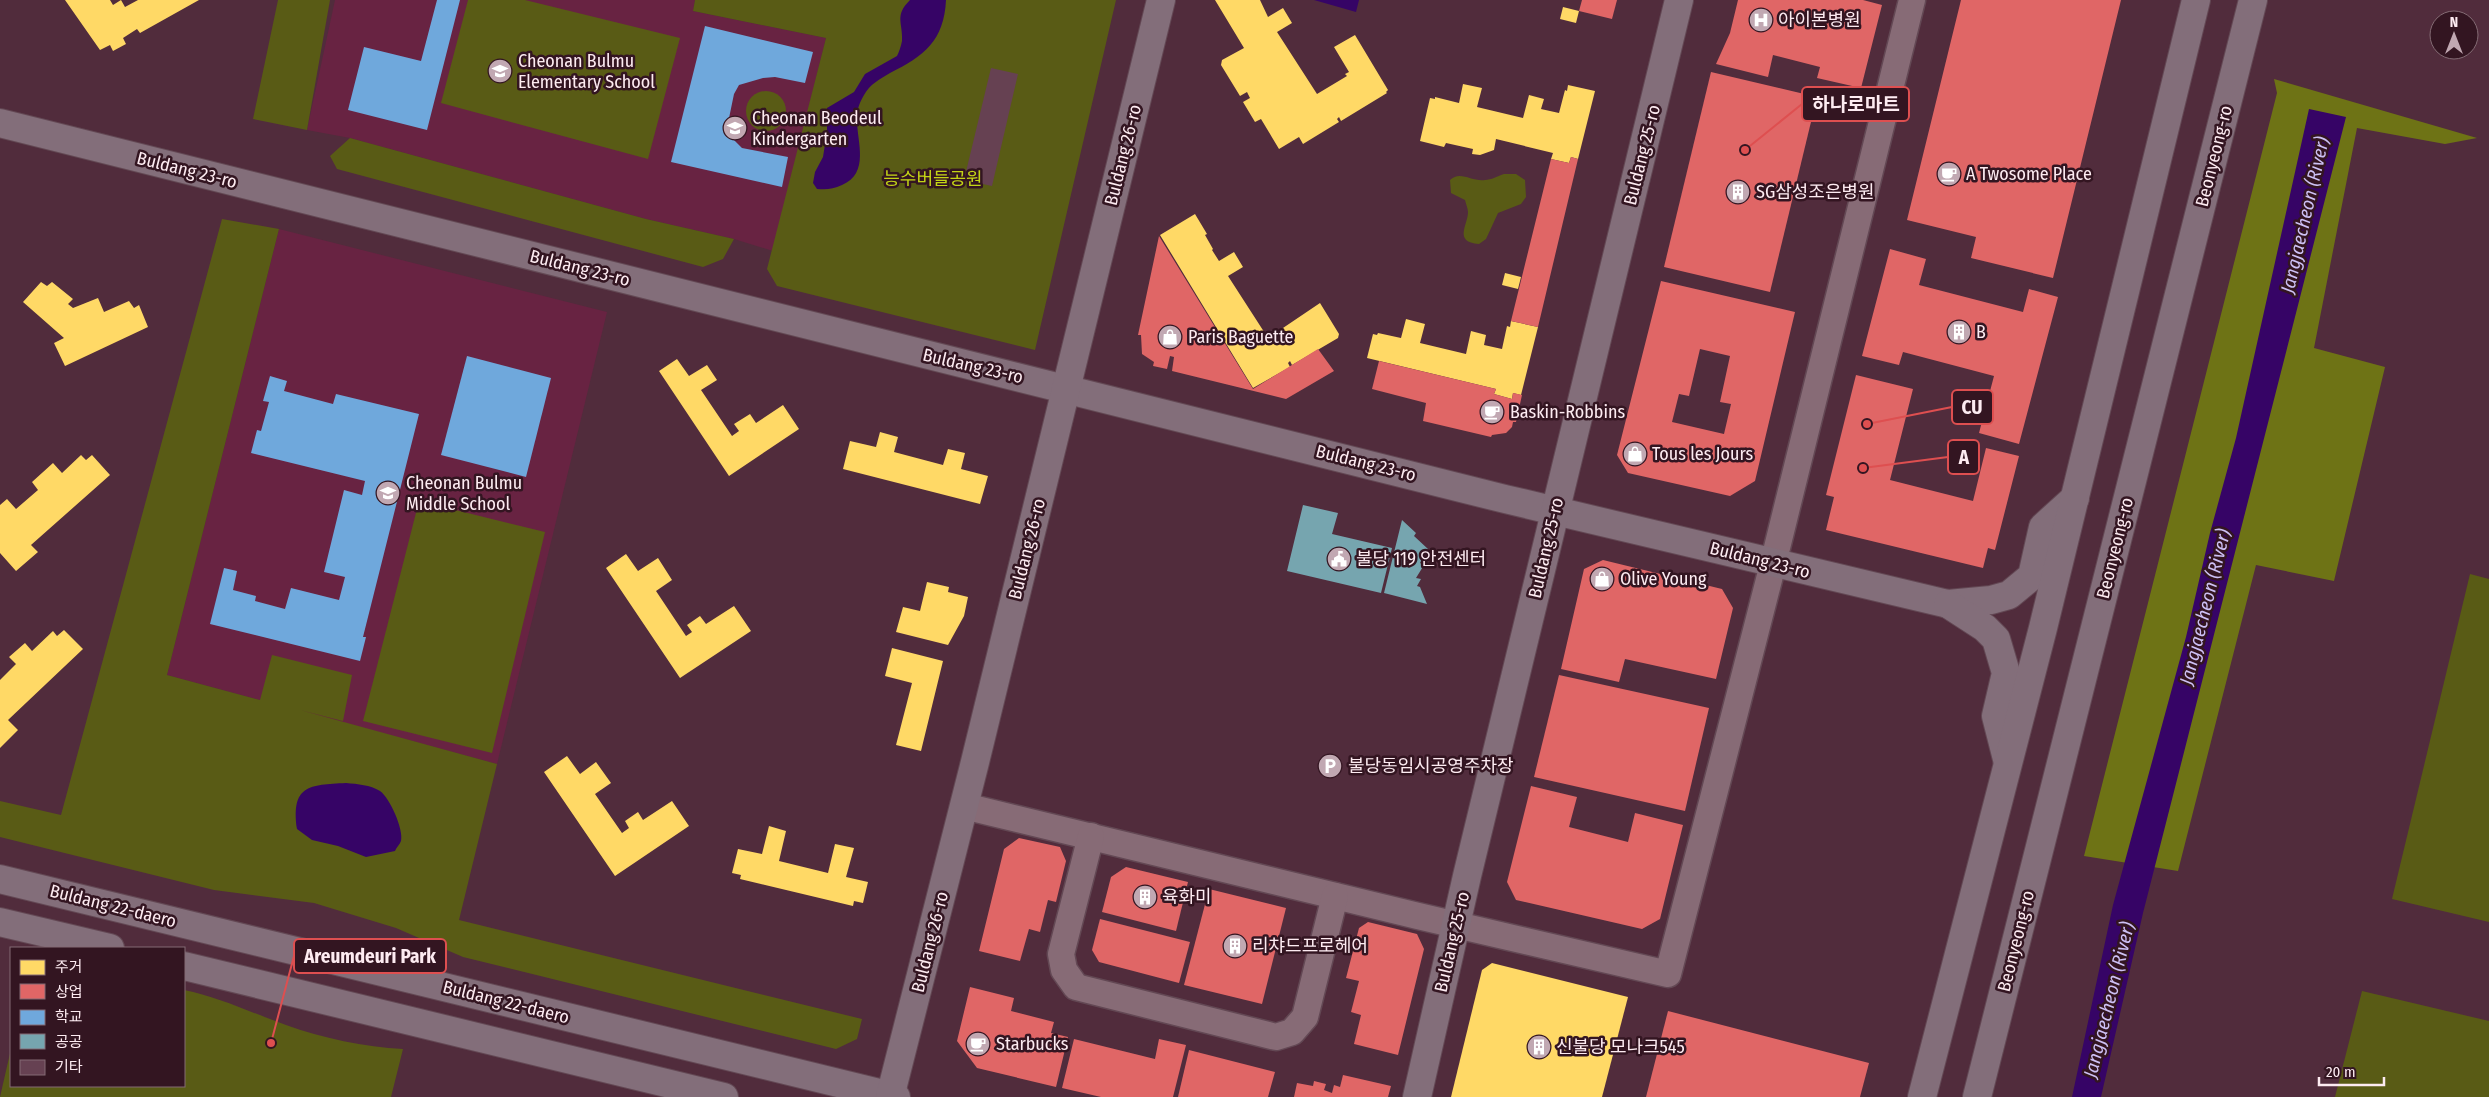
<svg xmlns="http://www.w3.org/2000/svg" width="2489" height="1097" viewBox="0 0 2489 1097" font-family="'Fira Sans Condensed','Noto Sans KR',sans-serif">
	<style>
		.built { fill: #682342 }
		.green { fill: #595b15 }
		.forest { fill: #6e7315 }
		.water { fill: #360466 }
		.homes { fill: #ffd966 }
		.shops { fill: #e06666; fill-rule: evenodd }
		.schools { fill: #6fa8dc }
		.public { fill: #76a5af }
		.building { fill: #664152 }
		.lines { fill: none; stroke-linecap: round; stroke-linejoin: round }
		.street-casing { stroke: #634854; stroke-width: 29 }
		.secondary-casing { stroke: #634854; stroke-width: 30 }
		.street { stroke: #876b76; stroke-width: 26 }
		.secondary { stroke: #836e7a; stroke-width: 28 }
		.labels { text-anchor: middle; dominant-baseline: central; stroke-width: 5; stroke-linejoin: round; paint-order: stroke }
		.poi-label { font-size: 18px; fill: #fdebf1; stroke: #331521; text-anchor: start }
		.street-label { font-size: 18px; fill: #fdebf1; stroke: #331521 }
		.park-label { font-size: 18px; fill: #c3d516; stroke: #331521 }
		.water-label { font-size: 19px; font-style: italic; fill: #cdc0f5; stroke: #331521 }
		.leader { fill: none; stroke: #de4f50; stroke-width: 2 }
		.callout-dot { fill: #de4f50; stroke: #331521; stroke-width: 2 }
		.callout { fill: #331521; stroke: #de4f50; stroke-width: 2 }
		.callout-label { font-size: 19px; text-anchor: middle; font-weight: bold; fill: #fdebf1 }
	</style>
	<rect width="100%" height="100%" fill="#512c3c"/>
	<g class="built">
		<path d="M335,0H695L693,11L826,38L773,251L734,239L646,219L350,138L307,130Z"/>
		<path d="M279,229L607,312L497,764L167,675Z"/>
	</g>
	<g class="green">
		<path d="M278,0H330L307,130L253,119Z"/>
		<path d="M468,0H525L680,38L648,159L441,103Z"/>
		<path d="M695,0H1116L1035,350L777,286L767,269L826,38L693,11Z"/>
		<circle cx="766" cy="111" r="20"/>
		<path d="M350,138L646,219L734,239L723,259L703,267L337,169L330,156Z"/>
		<path d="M1504,174H1516L1525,180L1526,197L1521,204L1498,213L1486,239L1479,244C1453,242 1468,225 1468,212C1468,209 1466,204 1465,200L1451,193L1450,180C1460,170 1472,182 1485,180C1491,180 1498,176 1504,174Z"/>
		<path d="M222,219L279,229L167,675L260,700L272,655L352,675L343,721L300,710L497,764L459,920L862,1019L857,1039L836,1049L463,957L396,928L314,903L214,890L0,837V801L61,815Z"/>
		<path d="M419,501L545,532L492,753L363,721Z"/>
		<path d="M2470,574L2489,579V922L2392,899Z"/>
		<path d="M184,990C219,997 252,1013 286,1025C322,1038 365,1047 403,1049L391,1097H0L11,1049V1086H184Z"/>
		<path d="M2362,991L2489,1021V1097H2335Z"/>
	</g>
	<path class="forest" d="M2274,79L2477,138L2445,144L2357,128L2314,348L2385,367L2334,581L2256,565L2178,871L2084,856L2277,93Z"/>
	<g class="water">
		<path d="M910,0H946C944,41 924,56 890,73C880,79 870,84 864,95C860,102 856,111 857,120C857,142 870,173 842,185C833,189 827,190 817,189L813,183L815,172L823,157L827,132V108L854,92L865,74L897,56C899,52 901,46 902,41C903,22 894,16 910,0Z"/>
		<path d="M1314,0H1359L1356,12Z"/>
		<path d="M2309,109L2346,117L2143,913L2101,1097H2072L2113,905L2186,637L2210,533L2236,438Z"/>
		<path d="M346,783C358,784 370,785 380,791C390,798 404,830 401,841C400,844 396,848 395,851L366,857L338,846L312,840L297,829C291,785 309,785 346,783Z"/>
	</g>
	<g class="homes">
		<path d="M65,0H110L113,5L121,0L125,7L138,0H199L140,33L137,29L123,38L126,44L113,51L110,45L100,50Z"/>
		<path d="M1215,0H1260L1268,17L1283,8L1292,23L1277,32L1317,94L1347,76L1345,74L1349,72L1334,47L1355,35L1388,90L1386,92L1387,93L1341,121L1339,117L1337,119L1339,122L1303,144L1299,137L1279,149L1261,119L1255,122L1243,102L1250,98L1247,92L1240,96L1221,65L1222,60L1244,48Z"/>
		<path d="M1563,7L1579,11L1576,23L1560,19Z"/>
		<path d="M1463,84L1482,88L1477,107L1523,118L1529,95L1544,99L1541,109L1559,113L1565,90L1567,91L1568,85L1595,91L1578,159L1571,157L1569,163L1551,159L1553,153L1496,139L1494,150L1480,155L1472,154L1473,149L1446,143L1444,147L1420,141L1430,98L1435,99V97L1459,103Z"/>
		<path d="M1195,214L1207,234L1205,235L1213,249L1212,250L1219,261L1234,252L1243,267L1228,276L1268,338L1320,303L1339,334L1338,338L1292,365L1290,361L1288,363L1290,367L1253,388L1160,235Z"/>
		<path d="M1505,273L1521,277L1518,289L1502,285Z"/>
		<path d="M41,282L47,286L52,282L73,299L68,304L73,308L98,298L104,312L129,301L134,308L139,305L148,327L65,366L54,343L64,338L23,302Z"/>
		<path d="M1406,319L1425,324L1420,343L1466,354L1471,331L1486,335L1484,345L1502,349L1507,326L1510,327L1511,321L1538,327L1521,395L1513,393L1512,399L1494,394L1496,389L1367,358L1373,334L1377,335L1378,333L1401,338Z"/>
		<path d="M677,359L689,376L707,365L717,380L701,390L732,436L739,431L734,424L750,414L756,423L783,405L799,429L729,476L659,371Z"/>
		<path d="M880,432L898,437L894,452L943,465L948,449L965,453L961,469L988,476L980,504L843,469L850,441L876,447Z"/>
		<path d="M81,455L86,460L92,455L110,475L31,545L38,552L16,571L0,553V505L7,499L16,509L38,490L32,482L53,463L62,473Z"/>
		<path d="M626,554L638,571L658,558L672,580L656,591L686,636L692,632L687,625L700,616L706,624L734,606L751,631L680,678L606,568Z"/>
		<path d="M927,582L949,587L948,592L968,597L964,616L948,645L896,632L903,607L920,611Z"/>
		<path d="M64,630L83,649L8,720L18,730L0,748V680L16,664L9,657L25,643L32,651L53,631L57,636Z"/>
		<path d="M892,648L943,661L921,751L896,745L912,683L885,676Z"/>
		<path d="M567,756L580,774L596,762L611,783L595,794L622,833L629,828L625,821L638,812L643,820L672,801L689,826L615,876L544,772Z"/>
		<path d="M769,826L786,831L779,861L828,873L835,844L854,848L846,877L868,882L863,903L854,901L853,906L740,879L741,875L732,873L738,849L762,854Z"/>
		<path d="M1492,963L1628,997L1602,1097H1451L1482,970Z"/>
	</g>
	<g class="shops">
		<path d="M1582,0H1617L1612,19L1579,11Z"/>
		<path d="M1738,0H1863L1882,5L1861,88L1817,78L1820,67L1773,55L1768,77L1716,64L1730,33Z"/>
		<path d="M1961,0H2121L2053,278L1971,258L1976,237L1907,220Z"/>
		<path d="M1711,72L1817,97L1770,292L1664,267Z"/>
		<path d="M1571,157L1578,159L1538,327L1511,321L1551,159L1569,163Z"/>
		<path d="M1159,236L1253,389L1318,349L1334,371L1286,399L1172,371L1174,357L1170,356L1167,369L1153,366L1154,362L1142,354L1141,335H1138Z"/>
		<path d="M1890,249L1926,259L1919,285L2023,312L2029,289L2058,297L2019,444L1979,433L1994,376L1903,352L1899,365L1862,356Z"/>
		<path d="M1661,281L1795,312L1755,481L1730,496L1628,473L1617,455ZM1700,349L1730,356L1720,402L1731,404L1724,434L1672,422L1679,394L1689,396Z"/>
		<path d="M1379,361L1496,389L1494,394L1512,399L1513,393L1522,395L1516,422H1513L1512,427L1506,433L1492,435L1491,437L1423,421L1426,403L1372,389Z"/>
		<path d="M1856,375L1913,389L1890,480L1973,501L1986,448L2019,456L1995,550L1988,548L1983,568L1826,530L1834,497L1826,495Z"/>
		<path d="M1603,560L1722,589L1733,608L1716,679L1625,659L1619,682L1561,669L1584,569Z"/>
		<path d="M1559,675L1709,708L1685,811L1534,777Z"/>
		<path d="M1531,786L1577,797L1569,827L1628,842L1635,813L1683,825L1660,919L1642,929L1516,900L1507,882Z"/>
		<path d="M1019,838L1060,847L1066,861L1056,902L1048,900L1040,932L1029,929L1020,961L979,951L1004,849Z"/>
		<path d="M1126,867L1188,882L1176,931L1102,912L1111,877Z"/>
		<path d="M1209,889L1286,908L1262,1004L1184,985Z"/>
		<path d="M1100,919L1190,942L1179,983L1099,962L1092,950Z"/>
		<path d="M1368,922L1417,934L1424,949L1398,1055L1354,1044L1361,1015L1351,1012L1359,981L1346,978L1359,928Z"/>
		<path d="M970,987L1014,998L1011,1011L1054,1022L1051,1033L1068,1037L1056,1087L977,1068L957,1041Z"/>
		<path d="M1668,1011L1869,1063L1860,1097H1646Z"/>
		<path d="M1074,1039L1155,1059L1159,1039L1186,1045L1173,1097H1101L1062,1088Z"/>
		<path d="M1189,1050L1275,1072L1268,1097H1178Z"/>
		<path d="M1343,1075L1391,1086L1388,1097H1294L1297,1083L1313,1086L1314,1081L1326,1084L1324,1090L1332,1093L1334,1085L1340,1087Z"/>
	</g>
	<g class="schools">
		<path d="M437,0H460L427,130L348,110L364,47L421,61Z"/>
		<path d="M705,26L813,52L805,83L775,77L763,78L739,85L734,94L728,123L732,138L742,148L788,157L782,187L671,162Z"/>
		<path d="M467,356L551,378L526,477L441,455Z"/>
		<path d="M270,376L287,381L284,391L333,404L336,394L419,414L363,637H366L360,661L210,624L224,568L237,571L233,590L256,596L255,601L285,609L291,588L339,600L345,577L324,572L344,490L362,495L365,481L251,453L257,430L261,431L269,402L263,401Z"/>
	</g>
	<g class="public">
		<path d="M1303,505L1338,513L1332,534L1392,548L1381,593L1287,571Z"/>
		<path d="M1402,520L1416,533L1414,536L1428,549L1420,563L1424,565L1416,578L1421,579L1417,586L1420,587L1427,604L1384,593Z"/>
	</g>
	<path class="building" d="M991,68L1018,74L992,186L964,180Z"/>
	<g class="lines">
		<g class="street-casing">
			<g id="street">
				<path d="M964,806L1418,916L1668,974L1773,564L1912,0"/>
				<path d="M1091,836L1061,954L1064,970L1076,987L1276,1037L1292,1032L1305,1017L1335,896"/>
			</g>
		</g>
		<g class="secondary-casing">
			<g id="secondary">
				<path d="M0,123L1505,499L1948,604L1991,600L2009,595L2032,576L2043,527L2075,498"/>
				<path d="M1948,604L1985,628L1996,639L2006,673L1996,716L2007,759"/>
				<path d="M0,879L896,1097"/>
				<path d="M0,922L110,948"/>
				<path d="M184,966L724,1097"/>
				<path d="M890,1097L975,762L1161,0"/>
				<path d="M1417,1097L1467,876L1679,0"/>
				<path d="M1922,1097L2043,628L2196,0"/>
				<path d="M1977,1097L2253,0"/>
			</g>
		</g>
		<use href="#street" class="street"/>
		<use href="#secondary" class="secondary"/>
	</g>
	<defs>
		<g id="hospital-disc" transform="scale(1.25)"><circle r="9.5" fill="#c1a8b2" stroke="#331521"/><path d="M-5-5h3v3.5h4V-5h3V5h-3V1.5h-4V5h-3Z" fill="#fff"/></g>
		<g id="school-disc" transform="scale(1.25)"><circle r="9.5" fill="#c1a8b2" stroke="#331521"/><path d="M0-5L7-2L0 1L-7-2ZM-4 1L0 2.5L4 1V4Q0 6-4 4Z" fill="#fff"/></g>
		<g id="cafe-disc" transform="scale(1.25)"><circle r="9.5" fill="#c1a8b2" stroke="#331521"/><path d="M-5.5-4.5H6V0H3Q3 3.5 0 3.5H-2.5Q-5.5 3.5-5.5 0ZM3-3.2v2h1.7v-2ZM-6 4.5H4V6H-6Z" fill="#fff"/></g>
		<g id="building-disc" transform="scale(1.25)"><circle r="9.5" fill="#c1a8b2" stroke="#331521"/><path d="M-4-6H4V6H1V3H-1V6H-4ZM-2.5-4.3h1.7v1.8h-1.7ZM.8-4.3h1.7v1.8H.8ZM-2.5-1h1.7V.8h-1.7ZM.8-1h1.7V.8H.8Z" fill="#fff"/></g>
		<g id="shop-disc" transform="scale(1.25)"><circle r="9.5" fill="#c1a8b2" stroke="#331521"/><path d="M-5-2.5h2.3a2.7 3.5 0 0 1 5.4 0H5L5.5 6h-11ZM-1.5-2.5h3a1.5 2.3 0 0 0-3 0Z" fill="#fff"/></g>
		<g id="civic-disc" transform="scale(1.25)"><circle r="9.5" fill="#c1a8b2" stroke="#331521"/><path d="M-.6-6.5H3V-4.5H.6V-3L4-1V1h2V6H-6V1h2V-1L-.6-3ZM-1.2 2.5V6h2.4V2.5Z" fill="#fff"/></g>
		<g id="parking-disc" transform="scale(1.25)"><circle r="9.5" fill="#c1a8b2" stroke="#331521"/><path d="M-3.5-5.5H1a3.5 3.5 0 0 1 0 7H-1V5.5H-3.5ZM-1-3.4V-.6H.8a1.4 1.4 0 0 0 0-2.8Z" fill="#fff"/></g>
	</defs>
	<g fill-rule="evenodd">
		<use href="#hospital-disc" x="1761" y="20"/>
		<use href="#school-disc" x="500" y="71"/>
		<use href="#school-disc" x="735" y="128"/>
		<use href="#cafe-disc" x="1949" y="174"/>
		<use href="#building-disc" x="1738" y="192"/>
		<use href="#building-disc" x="1959" y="332"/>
		<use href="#shop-disc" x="1170" y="337"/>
		<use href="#cafe-disc" x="1492" y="412"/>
		<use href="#shop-disc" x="1635" y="454"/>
		<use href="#school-disc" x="388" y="493"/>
		<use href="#civic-disc" x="1339" y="559"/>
		<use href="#shop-disc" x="1602" y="579"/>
		<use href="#parking-disc" x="1330" y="766"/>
		<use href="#building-disc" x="1145" y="897"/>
		<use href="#building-disc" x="1235" y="946"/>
		<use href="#cafe-disc" x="978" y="1044"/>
		<use href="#building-disc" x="1539" y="1047"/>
	</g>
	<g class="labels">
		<g class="poi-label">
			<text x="1778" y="20">아이본병원</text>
			<text x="518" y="61">Cheonan Bulmu<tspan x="518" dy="21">Elementary School</tspan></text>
			<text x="752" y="118">Cheonan Beodeul<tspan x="752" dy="21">Kindergarten</tspan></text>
			<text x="1966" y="174">A Twosome Place</text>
			<text x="1756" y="192">SG삼성조은병원</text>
			<text x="1976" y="332">B</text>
			<text x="1188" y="337">Paris Baguette</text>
			<text x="1510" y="412">Baskin-Robbins</text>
			<text x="1652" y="454">Tous les Jours</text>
			<text x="406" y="483">Cheonan Bulmu<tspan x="406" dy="21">Middle School</tspan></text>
			<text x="1356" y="559">불당 119 안전센터</text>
			<text x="1620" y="579">Olive Young</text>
			<text x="1348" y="766">불당동임시공영주차장</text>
			<text x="1162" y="897">육화미</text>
			<text x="1252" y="946">리챠드프로헤어</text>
			<text x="996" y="1044">Starbucks</text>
			<text x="1556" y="1047">신불당 모나크545</text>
		</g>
		<g class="street-label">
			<text transform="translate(1123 155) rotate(-76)">Buldang 26-ro</text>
			<text transform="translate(1642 155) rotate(-76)">Buldang 25-ro</text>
			<text transform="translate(2214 156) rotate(-76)">Beonyeong-ro</text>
			<text transform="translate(187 170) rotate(14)">Buldang 23-ro</text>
			<text transform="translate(580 268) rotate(14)">Buldang 23-ro</text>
			<text transform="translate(973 366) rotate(13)">Buldang 23-ro</text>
			<text transform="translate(1366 463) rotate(14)">Buldang 23-ro</text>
			<text transform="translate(1546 548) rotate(-77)">Buldang 25-ro</text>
			<text transform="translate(2115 548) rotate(-76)">Beonyeong-ro</text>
			<text transform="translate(1027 549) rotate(-76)">Buldang 26-ro</text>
			<text transform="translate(1760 560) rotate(14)">Buldang 23-ro</text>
			<text transform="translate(113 906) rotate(14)">Buldang 22-daero</text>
			<text transform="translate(2016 941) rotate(-76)">Beonyeong-ro</text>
			<text transform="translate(930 942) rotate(-76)">Buldang 26-ro</text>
			<text transform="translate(1452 942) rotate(-77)">Buldang 25-ro</text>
			<text transform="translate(506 1002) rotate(14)">Buldang 22-daero</text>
		</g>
		<g class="park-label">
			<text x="933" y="179">능수버들공원</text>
		</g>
		<g class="water-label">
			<text transform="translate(2305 215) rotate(-77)">Jangjaecheon (River)</text>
			<text transform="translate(2205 607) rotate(-76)">Jangjaecheon (River)</text>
			<text transform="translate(2109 1000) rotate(-76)">Jangjaecheon (River)</text>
		</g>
	</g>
	<path class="leader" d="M1745 150L1802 104M1867 424L1952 407M1863 468L1948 457M271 1043L294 956"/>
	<g class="callout-dot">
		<circle cx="1745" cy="150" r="5"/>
		<circle cx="1867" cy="424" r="5"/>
		<circle cx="1863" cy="468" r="5"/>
		<circle cx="271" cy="1043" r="5"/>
	</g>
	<g class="callout">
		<rect x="1802" y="87" width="107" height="34" rx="5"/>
		<rect x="1952" y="390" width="41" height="34" rx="5"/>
		<rect x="1948" y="440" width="31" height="34" rx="5"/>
		<rect x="294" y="939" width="152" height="34" rx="5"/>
	</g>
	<g class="callout-label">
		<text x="1856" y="111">하나로마트</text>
		<text x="1972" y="414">CU</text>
		<text x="1964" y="464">A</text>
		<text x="370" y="963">Areumdeuri Park</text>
	</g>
	<rect x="10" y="947" width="175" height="140" fill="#331521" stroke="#846b74"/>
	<rect x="20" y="960" width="25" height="15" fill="#ffd966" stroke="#846b74"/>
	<text x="55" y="972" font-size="15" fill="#fdebf1">주거</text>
	<rect x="20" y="984" width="25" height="15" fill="#e06666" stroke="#846b74"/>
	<text x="55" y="997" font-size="15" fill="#fdebf1">상업</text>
	<rect x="20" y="1010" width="25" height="15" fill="#6fa8dc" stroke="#846b74"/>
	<text x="55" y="1022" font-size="15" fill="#fdebf1">학교</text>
	<rect x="20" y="1034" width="25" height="15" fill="#76a5af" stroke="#846b74"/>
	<text x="55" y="1047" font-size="15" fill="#fdebf1">공공</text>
	<rect x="20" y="1060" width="25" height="15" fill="#664152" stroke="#846b74"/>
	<text x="55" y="1072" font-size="15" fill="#fdebf1">기타</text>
	<g transform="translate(2454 35)"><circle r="24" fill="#331521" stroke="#846b74"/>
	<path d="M0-4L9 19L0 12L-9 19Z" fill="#c1a8b2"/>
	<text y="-8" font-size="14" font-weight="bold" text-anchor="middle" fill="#fdebf1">N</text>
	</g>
	<path d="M2319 1077v8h65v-8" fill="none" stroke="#fdebf1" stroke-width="2.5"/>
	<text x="2326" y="1077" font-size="15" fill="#fdebf1" stroke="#331521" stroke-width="4" paint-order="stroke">20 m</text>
</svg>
